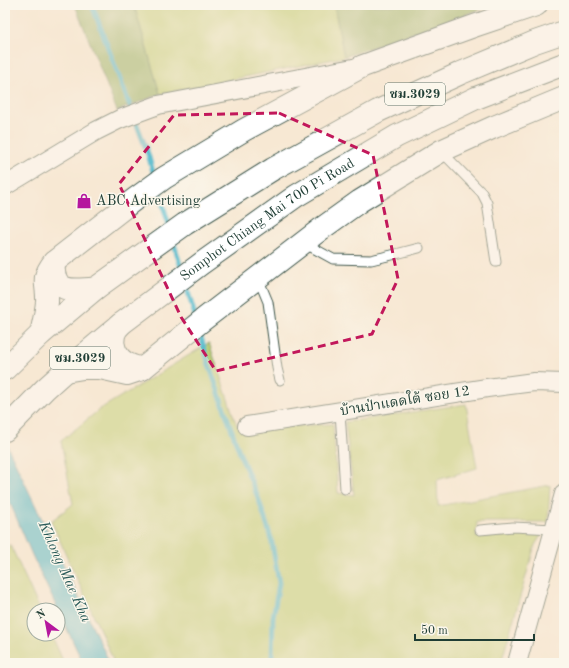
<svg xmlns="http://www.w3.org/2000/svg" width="569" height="668" viewBox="0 0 569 668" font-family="'Old Standard TT','Noto Serif Thai',serif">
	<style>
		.green { fill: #bdd073; stroke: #6e8654 }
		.forest { fill: #96b265; stroke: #5a784c }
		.water { fill: #4eb8cb; stroke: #367a80 }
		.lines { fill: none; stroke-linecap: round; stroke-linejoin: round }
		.stream { stroke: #4eb8cb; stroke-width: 5 }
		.lane-casing { stroke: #3f574c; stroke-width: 11 }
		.street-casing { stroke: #3f574c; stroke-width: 20 }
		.primary-casing { stroke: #3f574c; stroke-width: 24 }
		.lane { stroke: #fff; stroke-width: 9 }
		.street { stroke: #fff; stroke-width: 18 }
		.primary { stroke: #fff; stroke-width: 22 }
		.marked { fill: none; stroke: #c2185b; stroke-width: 3; stroke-dasharray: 8 5; stroke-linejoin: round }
		.labels { text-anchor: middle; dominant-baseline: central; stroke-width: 3; stroke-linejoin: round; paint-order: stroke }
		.shield { fill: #fbf7ec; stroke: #61756b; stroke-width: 1 }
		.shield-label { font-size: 13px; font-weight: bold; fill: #1f3d34 }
		.poi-label { font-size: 14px; fill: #1f3d34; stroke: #fbf7ec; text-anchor: start }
		.street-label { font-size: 14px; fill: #1f3d34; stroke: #fbf7ec }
		.water-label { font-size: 15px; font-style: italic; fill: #2b5c5a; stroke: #fbf7ec }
	</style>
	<rect width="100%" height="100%" fill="#fbf7ec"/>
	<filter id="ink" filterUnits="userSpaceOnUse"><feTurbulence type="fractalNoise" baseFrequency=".025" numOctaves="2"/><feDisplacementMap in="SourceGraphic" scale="8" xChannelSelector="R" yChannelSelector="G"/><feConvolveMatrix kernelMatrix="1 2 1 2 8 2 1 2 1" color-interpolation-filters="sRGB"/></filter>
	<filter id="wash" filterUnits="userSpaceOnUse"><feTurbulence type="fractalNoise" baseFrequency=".012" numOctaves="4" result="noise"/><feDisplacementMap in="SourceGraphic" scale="16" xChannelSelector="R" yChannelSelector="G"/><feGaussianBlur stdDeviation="0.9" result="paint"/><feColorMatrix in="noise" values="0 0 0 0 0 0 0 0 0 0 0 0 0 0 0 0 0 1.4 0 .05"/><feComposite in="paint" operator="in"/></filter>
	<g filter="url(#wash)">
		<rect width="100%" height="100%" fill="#f7e8d3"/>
		<g class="green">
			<path d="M134,5H334L344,57L160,94Z"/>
			<path d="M209,343L237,426H295L333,424L338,493L354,495L345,422L466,404L477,468L437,480L438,506L550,485L548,522H477L476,537L542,534L535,545L501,663H114L109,650L51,521L73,504L61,441L100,409Z"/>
			<path d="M10,544L40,610H34V634H51L64,663H5V552Z"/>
		</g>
		<g class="forest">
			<path d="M75,5H134L160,94L117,111Z"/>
			<path d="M334,5H493L344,57Z"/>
		</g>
		<path class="water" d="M5,441L107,657L109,663H83L32,555L5,491Z"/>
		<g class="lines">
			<g class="stream">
				<path d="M92,5L148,154L155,179"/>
				<path d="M158,188L170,229"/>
				<path d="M173,240L182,271"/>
				<path d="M185,282L196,319"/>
				<path d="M199,330L208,362L240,454L259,500L271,538L279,583L273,617L272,657L269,663"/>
			</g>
		</g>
	</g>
	<g filter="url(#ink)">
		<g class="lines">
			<g class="lane-casing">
				<g id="lane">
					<path d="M441,151L482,193L487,203L496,262"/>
					<path d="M304,243L333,259L371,260L396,254L419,248"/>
					<path d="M258,278L268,302L277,368L280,380"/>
					<path d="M340,412L345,489"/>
					<path d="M480,530L513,527L554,529"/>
				</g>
			</g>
			<g class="street-casing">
				<g id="street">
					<path d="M5,186L96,131L120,119L158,105L353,68"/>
					<path d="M247,426L487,388L534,382L564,383"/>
					<path d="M517,663L564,494"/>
				</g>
			</g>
			<g class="primary-casing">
				<g id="primary">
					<path d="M54,262C51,294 73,291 96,288"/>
					<path d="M121,324C118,327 115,331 114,335C111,346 117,358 126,363C131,366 136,367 142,369"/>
					<path d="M41,334C43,324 46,313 47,302C48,283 40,280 54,262L135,199L164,178L244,130L363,66L474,26L536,5"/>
					<path d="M5,369L41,334L96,288L185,224L273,169L378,111L461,73L535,42L564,32"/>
					<path d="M65,371L83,368H100L127,374L142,369L204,319L321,229L360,201L441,151L494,127L564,98"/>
					<path id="s1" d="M5,430L45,389L65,371L121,324L202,263L296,196L397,136L476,98L564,64"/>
				</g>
			</g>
			<use href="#lane" class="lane"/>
			<use href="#street" class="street"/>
			<use href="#primary" class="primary"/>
		</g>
	</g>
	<path d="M0 0H569V668H0ZM279,113L373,155L398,279L372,334L216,371L181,317L119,184L174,115Z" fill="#f7e8d3" fill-opacity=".55" fill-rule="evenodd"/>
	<path class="marked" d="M279,113L373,155L398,279L372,334L216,371L181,317L119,184L174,115Z"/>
	<defs>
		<g id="shop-bare" transform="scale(1.2)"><path d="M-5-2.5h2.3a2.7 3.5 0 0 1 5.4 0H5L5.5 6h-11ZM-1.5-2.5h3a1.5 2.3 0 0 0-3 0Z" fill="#b5179e" stroke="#fbf7ec" stroke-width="2.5" paint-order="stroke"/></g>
	</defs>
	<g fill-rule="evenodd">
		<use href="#shop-bare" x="84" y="201"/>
	</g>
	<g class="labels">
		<g class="shield">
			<rect x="385" y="83" width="60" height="22" rx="3"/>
			<rect x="50" y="347" width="60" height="22" rx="3"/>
		</g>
		<g class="shield-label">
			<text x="415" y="94">ชม.3029</text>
			<text x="80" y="358">ชม.3029</text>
		</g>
		<g class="poi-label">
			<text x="96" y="201">ABC Advertising</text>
		</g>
		<g class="street-label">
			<text stroke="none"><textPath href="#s1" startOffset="337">Somphot Chiang Mai 700 Pi Road</textPath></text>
			<text transform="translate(405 401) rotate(-9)">บ้านป่าแดดใต้ ซอย 12</text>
		</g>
		<g class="water-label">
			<text transform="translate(64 572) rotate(66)">Khlong Mae Kha</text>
		</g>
	</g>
	<rect width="569" height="668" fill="none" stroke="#fbf7ec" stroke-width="20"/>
	<g transform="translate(46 622) rotate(328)"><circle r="19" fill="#fbf7ec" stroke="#a3ada2"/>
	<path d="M0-3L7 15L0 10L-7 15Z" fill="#b5179e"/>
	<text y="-6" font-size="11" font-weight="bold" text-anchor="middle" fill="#1f3d34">N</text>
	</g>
	<path d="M415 634v6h119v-6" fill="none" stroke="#1f3d34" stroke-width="2"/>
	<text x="421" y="634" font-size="12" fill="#1f3d34" stroke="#fbf7ec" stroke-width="3" paint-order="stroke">50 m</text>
</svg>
